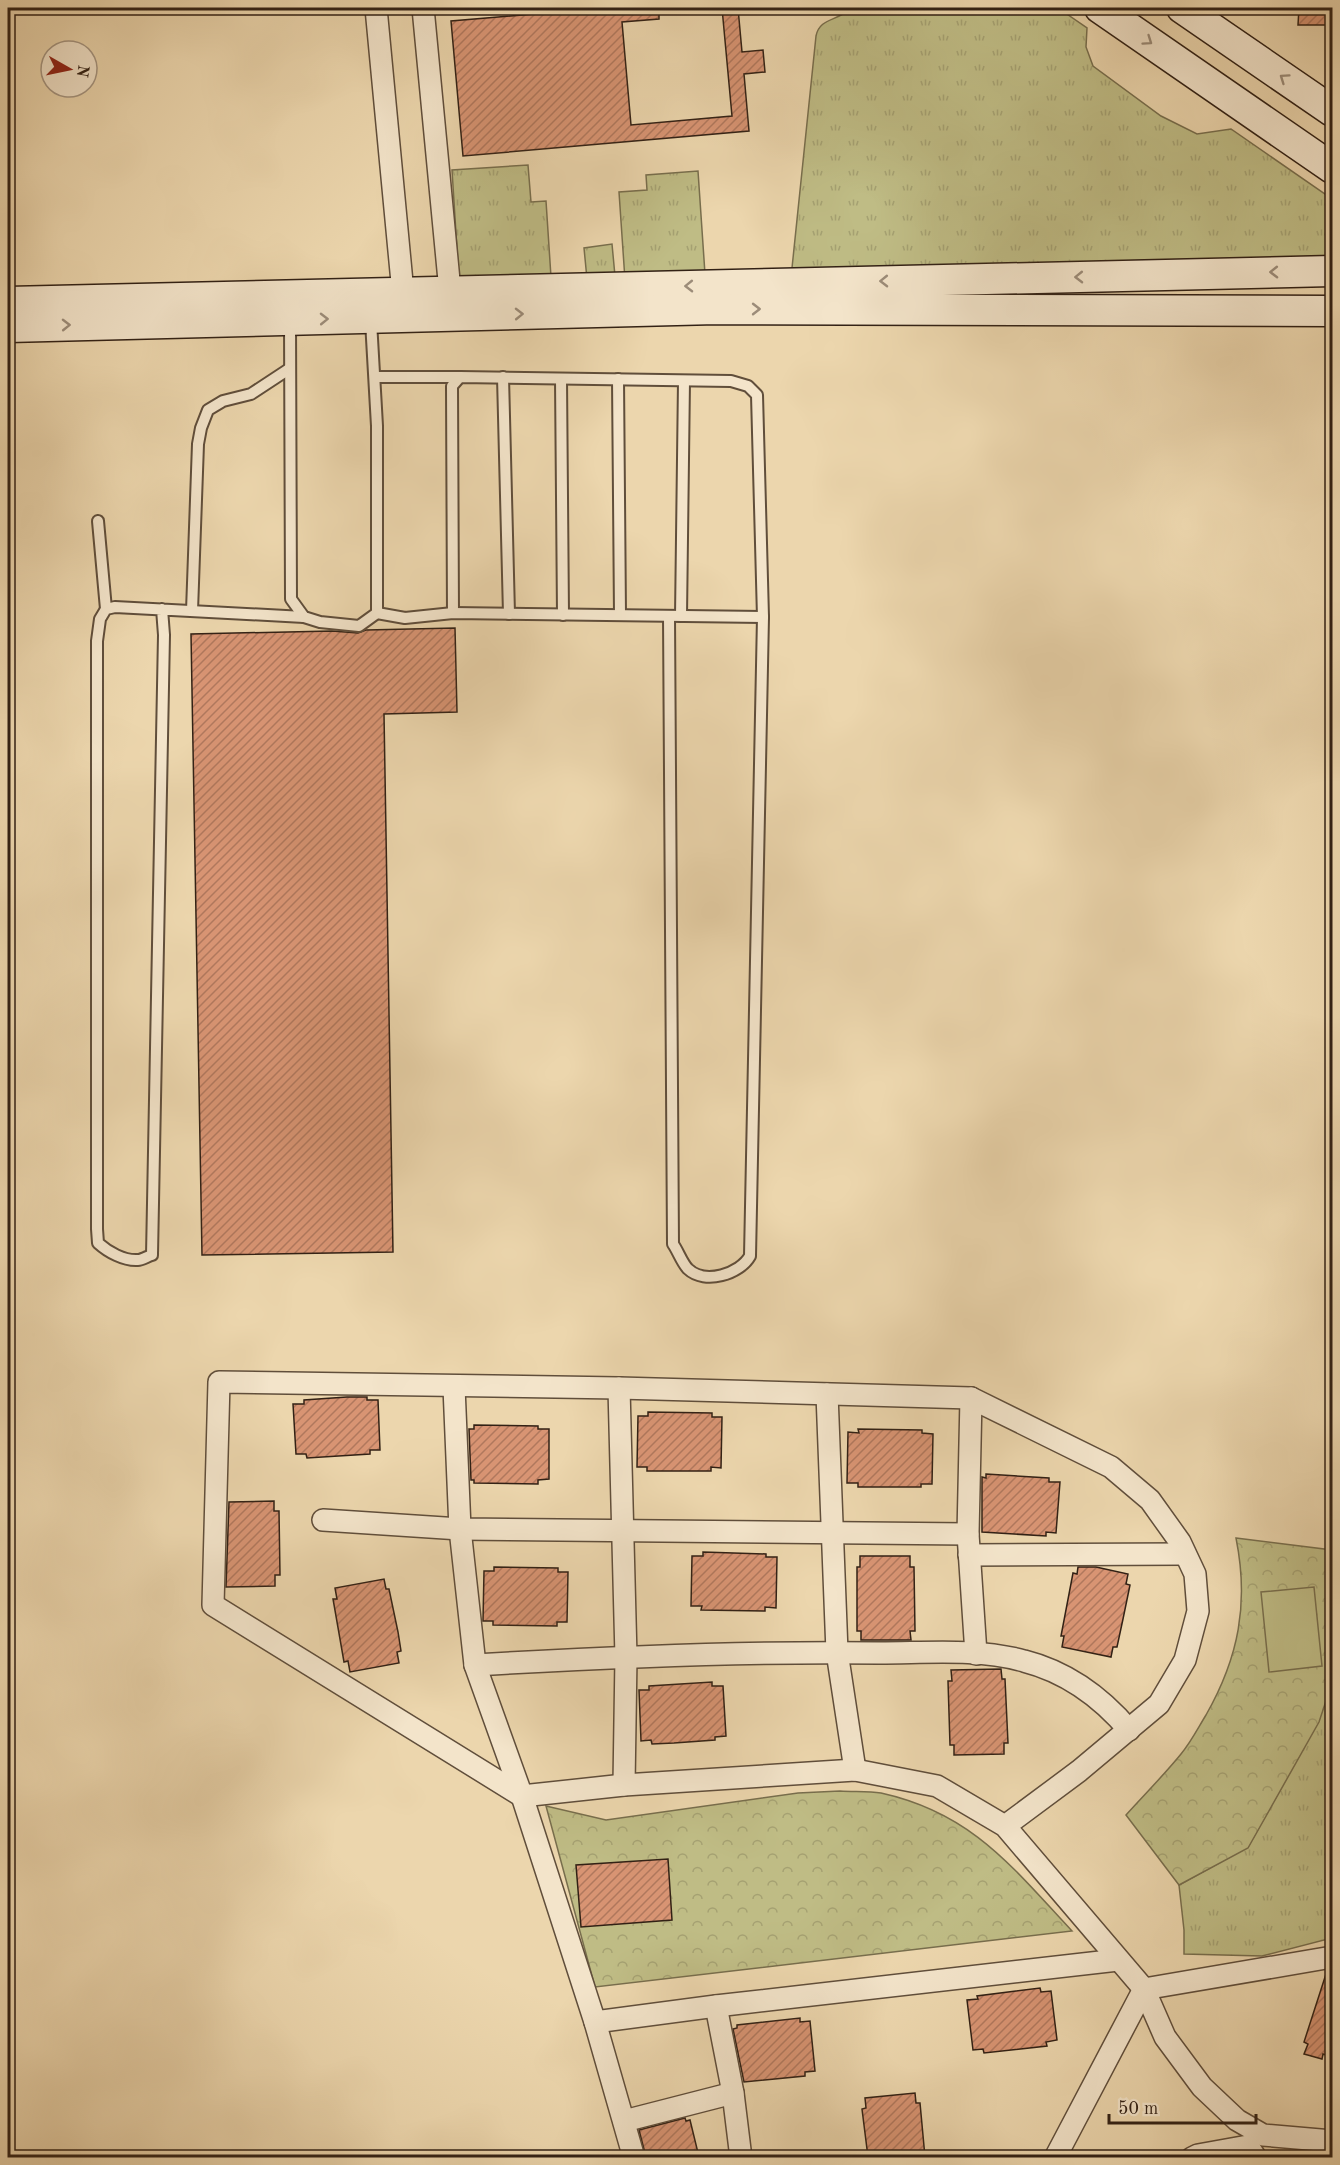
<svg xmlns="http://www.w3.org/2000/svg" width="1340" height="2165" viewBox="0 0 1340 2165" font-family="'Old Standard TT',serif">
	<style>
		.grass { fill: url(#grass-tufts); stroke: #786e4d; stroke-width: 1.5 }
		.forest { fill: url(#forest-crowns); stroke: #786e4d; stroke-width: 1.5 }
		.garden { fill: #bfbc85; stroke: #786e4d; stroke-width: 1.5 }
		.building { fill: url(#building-hatch); stroke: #322115; stroke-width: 1.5 }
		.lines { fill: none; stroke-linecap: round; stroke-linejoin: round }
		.lane-casing { stroke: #604e3b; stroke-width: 14 }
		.street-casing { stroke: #604e3b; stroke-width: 24 }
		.secondary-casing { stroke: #322115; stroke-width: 33 }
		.lane { stroke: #f3e4ca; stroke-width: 10 }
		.street { stroke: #f3e4ca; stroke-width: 21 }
		.secondary { stroke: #f3e4ca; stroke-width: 30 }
		.oneway { stroke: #9c8c79 }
	</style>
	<defs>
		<pattern id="grass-tufts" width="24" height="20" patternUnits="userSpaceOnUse" patternTransform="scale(1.5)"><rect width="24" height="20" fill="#bfbc85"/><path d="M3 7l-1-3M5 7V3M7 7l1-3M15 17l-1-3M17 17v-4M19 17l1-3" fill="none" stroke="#a5a172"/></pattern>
		<pattern id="forest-crowns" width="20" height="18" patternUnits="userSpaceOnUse" patternTransform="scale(1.5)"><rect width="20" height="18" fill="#bfbc85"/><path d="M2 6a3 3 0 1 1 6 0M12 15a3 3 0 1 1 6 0" fill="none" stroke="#a5a172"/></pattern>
		<pattern id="building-hatch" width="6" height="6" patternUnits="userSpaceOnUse" patternTransform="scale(1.5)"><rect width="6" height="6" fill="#d89473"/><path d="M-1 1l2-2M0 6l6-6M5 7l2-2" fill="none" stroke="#b0785d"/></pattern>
	</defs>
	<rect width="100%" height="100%" fill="#ecd6ad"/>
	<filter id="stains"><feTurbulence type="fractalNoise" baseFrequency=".00333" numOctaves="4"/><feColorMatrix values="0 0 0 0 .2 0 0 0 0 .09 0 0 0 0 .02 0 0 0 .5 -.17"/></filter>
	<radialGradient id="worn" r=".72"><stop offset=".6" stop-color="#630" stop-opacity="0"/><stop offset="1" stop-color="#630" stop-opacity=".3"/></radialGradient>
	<g class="grass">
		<path d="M1010,8H1058L1087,28L1086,47L1093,66L1161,116L1197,134L1231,129L1332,199V257L924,271L792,268L816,36C819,21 831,21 843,14Z"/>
		<path d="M528,165L531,202L546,201L551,277L459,281L452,170Z"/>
		<path d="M698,171L705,274L625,280L619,192L647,190L646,175Z"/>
		<path d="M612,244L615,276L587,279L584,248Z"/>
		<path d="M1332,1683V1938L1262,1956L1184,1954V1930L1179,1885L1248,1847L1318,1722Z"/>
	</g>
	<g class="forest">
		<path d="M1236,1538L1332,1550V1683L1319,1722L1248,1848L1179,1885L1126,1815C1144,1795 1164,1775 1181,1754C1191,1742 1198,1728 1206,1715C1239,1657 1249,1603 1236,1538Z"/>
		<path d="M840,1791C853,1792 868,1791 881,1793C972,1813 1012,1867 1072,1931L595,1987L546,1806L606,1820L798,1793Z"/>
	</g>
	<path class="garden" d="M1314,1587L1322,1666L1269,1672L1261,1592Z"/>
	<g class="building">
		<path d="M604,8H659V19L622,22L631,125L732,116L722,8H738L742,52L763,50L765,72L744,74L749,131L463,156L451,21Z"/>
		<path d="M1299,8H1332V25H1298Z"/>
		<path d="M455,628L457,712L384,714L393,1252L202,1255L191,634L332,631L358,633L366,630Z"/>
		<path d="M347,1397H367V1400H378L380,1450H370V1454L307,1458L306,1454H296L293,1404H304V1400Z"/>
		<path d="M648,1412L712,1413V1417H722L721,1468L711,1467V1471H647V1467H637L638,1416H648Z"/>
		<path d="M474,1425L538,1426V1429H549V1479L538,1480V1484L474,1483V1480H471L469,1429H474Z"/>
		<path d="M858,1429L922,1430V1433L933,1434L932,1484H921V1487H858V1483H847L848,1432L859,1433Z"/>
		<path d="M986,1474L1049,1478V1482H1060L1056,1533L1046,1532V1536L982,1532V1477L986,1478Z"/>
		<path d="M274,1501V1511H279L280,1575H275V1586L226,1587L229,1502Z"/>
		<path d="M703,1552L766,1554V1557H777L776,1608L765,1607V1611L701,1610L702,1606H691L692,1556H703Z"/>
		<path d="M860,1556H910V1567H914L915,1631H910L911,1640H861V1631H857V1567H860Z"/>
		<path d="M494,1567L558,1568V1572H568L567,1622H557V1626L493,1625V1621H483L484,1571H494Z"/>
		<path d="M1078,1567H1096L1128,1574L1126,1584L1130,1585L1123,1619L1117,1647H1113L1111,1657L1062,1647L1064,1636H1061L1073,1573L1077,1574Z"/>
		<path d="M384,1579L386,1589H389L398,1632L401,1651L397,1652L399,1663L350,1672L348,1661L344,1662L333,1599H337L335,1588Z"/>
		<path d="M1001,1669L1002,1679H1005L1008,1743H1004V1754L954,1755V1745H950L948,1681H952L951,1670Z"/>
		<path d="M712,1682V1686H723L726,1736L715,1737V1740L674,1743L652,1744L651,1740L641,1741L639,1690H649V1686Z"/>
		<path d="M668,1859L672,1920L581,1927L576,1865Z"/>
		<path d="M1332,1970V2057L1323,2054L1322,2059L1304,2054L1308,2044L1304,2042L1327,1971Z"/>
		<path d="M1040,1988L1041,1992L1051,1991L1057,2040L1046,2042L1047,2046L984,2053L983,2049L973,2050L967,2000L978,1999L977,1996Z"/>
		<path d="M800,2018V2022L810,2021L815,2071L805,2072V2076L744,2082L733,2029L737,2028V2025Z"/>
		<path d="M915,2093L916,2103H920L925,2157H868L862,2109L866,2108L865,2098Z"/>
		<path d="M685,2118L686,2121L690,2120L699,2157H646L639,2130Z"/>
	</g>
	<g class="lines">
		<g class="lane-casing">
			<g id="lane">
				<path d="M290,321L291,599L304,617L320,622L359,626L377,613V426L371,321"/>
				<path d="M375,377H460"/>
				<path d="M503,377L509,614"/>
				<path d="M561,379L563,615"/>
				<path d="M618,379L620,615"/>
				<path d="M98,521L106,609"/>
				<path d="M162,609L164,635L152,1255C148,1256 142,1260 138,1260C124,1261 108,1252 98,1243L97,1229V641L100,619L106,609L115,607L304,617"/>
				<path d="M192,611L198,444L201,428L208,410L223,401L251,394L289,369"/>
				<path d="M377,613L405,618L453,613L763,617"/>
				<path d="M453,613L452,386L460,377L731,381L748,386L757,395L763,617L750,1256C740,1274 705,1285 688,1269C682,1263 678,1251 673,1244L669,616"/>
				<path d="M681,616L684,381"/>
			</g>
		</g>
		<g class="street-casing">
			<g id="street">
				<path d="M376,8L403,293"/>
				<path d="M423,8L450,291"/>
				<path d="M454,1387L460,1529L475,1665L522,1796L595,2022L634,2158"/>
				<path d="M619,1388L626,1657L624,1785"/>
				<path d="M827,1394L837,1652L855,1770"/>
				<path d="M971,1398L968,1534L976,1654"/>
				<path d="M323,1520L460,1529L968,1534"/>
				<path d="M969,1555L1185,1554"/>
				<path d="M475,1665C610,1657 745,1651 880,1653C927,1653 978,1648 1024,1661C1067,1672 1101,1697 1129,1730"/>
				<path d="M1005,1826L1079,1771L1159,1704L1185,1660L1198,1611L1195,1574L1180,1542L1150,1500L1111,1467L971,1398L619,1388L219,1382L213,1605L522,1796L624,1785L855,1770L937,1786L1005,1826L1144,1989L1165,2037L1202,2087L1237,2120L1263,2135L1332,2141"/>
				<path d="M1144,1989L1332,1957"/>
				<path d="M716,2006L733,2093L741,2158"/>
				<path d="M595,2022L716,2006L1118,1960"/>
				<path d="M624,2121L733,2093"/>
				<path d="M1055,2158L1144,1989"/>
				<path d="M1192,2158L1198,2155L1248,2146L1256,2158"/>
			</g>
		</g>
		<g class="secondary-casing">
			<g id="secondary">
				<path d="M1100,8L1332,168"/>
				<path d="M1182,8L1332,111"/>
				<path d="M8,302L1332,271"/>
				<path d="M8,327L716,309L1332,311"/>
			</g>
		</g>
		<use href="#lane" class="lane"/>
		<use href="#street" class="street"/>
		<use href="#secondary" class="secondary"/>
	</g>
	<defs><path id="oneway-chevron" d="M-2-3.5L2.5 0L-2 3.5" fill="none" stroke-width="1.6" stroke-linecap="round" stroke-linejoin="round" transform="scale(1.5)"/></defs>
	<g class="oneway">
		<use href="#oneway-chevron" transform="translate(1148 41) rotate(35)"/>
		<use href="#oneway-chevron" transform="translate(1284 78) rotate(-145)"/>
		<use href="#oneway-chevron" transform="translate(1274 272) rotate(179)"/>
		<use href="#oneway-chevron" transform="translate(1079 277) rotate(179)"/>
		<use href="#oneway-chevron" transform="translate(884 281) rotate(179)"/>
		<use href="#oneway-chevron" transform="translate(689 286) rotate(179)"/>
		<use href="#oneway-chevron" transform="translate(756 309)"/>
		<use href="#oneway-chevron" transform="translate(519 314) rotate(-1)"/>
		<use href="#oneway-chevron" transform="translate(324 319) rotate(-1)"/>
		<use href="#oneway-chevron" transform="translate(66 325) rotate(-1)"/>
	</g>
	<rect width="1340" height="2165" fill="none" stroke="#ecd6ad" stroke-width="30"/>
	<rect x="9" y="9" width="1322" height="2147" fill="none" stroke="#322115" stroke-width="3"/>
	<rect x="15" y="15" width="1310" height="2135" fill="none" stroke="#322115" stroke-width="1.5"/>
	<g transform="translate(69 69) rotate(99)"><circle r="28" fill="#f3e4ca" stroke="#a69682" stroke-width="1.5"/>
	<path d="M0-4.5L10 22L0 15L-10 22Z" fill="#8f2418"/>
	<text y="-9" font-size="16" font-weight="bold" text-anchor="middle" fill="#322115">N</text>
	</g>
	<path d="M1109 2114v9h147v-9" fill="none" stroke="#322115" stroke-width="3"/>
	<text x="1118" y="2114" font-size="18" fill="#322115" stroke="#f3e4ca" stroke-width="4.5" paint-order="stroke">50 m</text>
	<rect width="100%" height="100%" filter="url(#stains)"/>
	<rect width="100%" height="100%" fill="url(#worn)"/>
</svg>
